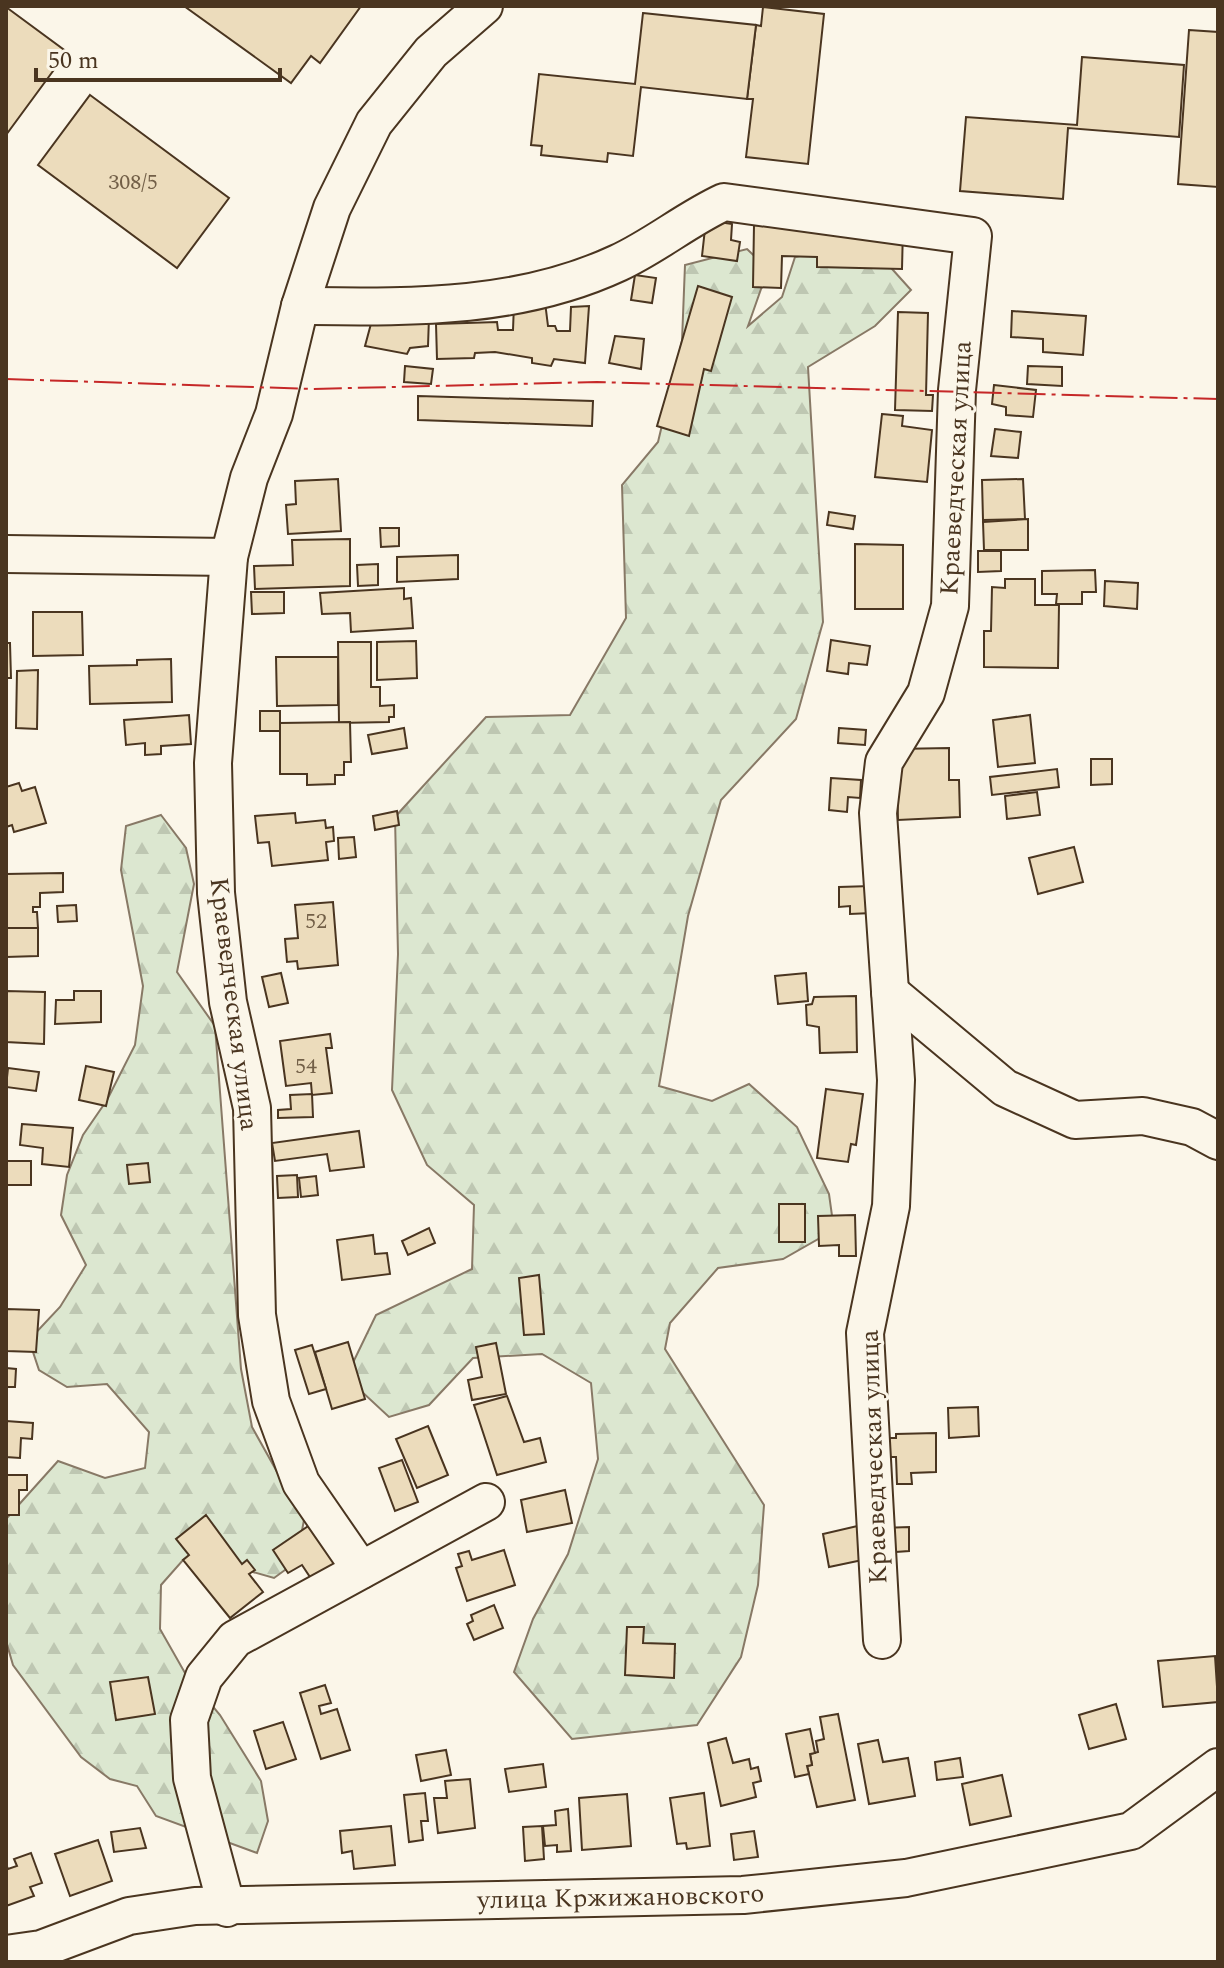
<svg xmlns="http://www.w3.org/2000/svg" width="1224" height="1968" viewBox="0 0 1224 1968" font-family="Spectral,serif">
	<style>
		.forest { fill: url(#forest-firs); stroke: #887966; stroke-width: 2 }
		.building { fill: #ecdcbc; stroke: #4a3520; stroke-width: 2 }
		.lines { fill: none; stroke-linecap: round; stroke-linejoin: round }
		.minor-casing { stroke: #4a3520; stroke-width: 40 }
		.minor { stroke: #fbf6e9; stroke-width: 36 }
		.power { stroke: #c62828; stroke-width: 2; stroke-dasharray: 28 6 4 6; stroke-linecap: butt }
		.labels { text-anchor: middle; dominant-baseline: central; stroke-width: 6; stroke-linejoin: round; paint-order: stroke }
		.number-label { font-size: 22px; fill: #725f47 }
		.street-label { font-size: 26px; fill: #4a3520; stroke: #fbf6e9 }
	</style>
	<defs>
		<pattern id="forest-firs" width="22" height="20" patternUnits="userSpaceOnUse" patternTransform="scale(2)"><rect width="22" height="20" fill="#dce7d0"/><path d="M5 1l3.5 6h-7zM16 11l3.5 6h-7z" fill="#bec7b2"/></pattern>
	</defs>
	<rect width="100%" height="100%" fill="#fbf6e9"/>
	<g class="forest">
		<path d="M747,249L768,269L748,326L782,297L795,257L829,250L884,260L911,290L875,326L808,367L823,622L796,719L721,800L688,916L659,1086L712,1101L749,1084L797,1127L829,1194L834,1230L783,1259L718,1268L670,1323L665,1349L764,1505L758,1585L741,1657L697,1725L572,1739L514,1672L533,1619L568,1554L598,1459L591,1383L542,1354L473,1358L429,1405L389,1417L346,1377L376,1315L472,1269L474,1205L427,1165L392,1090L398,954L395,817L486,717L570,715L626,618L622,485L658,442L682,341L685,265Z"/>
		<path d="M161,815L186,848L194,884L177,972L215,1026L241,1369L252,1427L304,1520L296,1562L274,1578L246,1570L217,1543L183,1560L161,1585L160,1629L185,1673L220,1715L261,1781L268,1821L257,1853L156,1816L137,1786L110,1779L81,1757L13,1665L6,1641V1519L58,1461L105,1478L145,1468L149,1432L107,1384L67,1387L39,1370L29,1340L60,1307L86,1265L61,1215L67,1175L83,1135L107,1100L135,1045L143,986L121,870L126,826Z"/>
	</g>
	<g class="building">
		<path d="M184,6H361L320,63L311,56L291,83Z"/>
		<path d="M6,7L67,52L6,135Z"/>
		<path d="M763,7L824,14L808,164L746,157L753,99H747L756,25L761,26Z"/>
		<path d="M643,13L756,25L747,99L641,87L633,156L608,153L607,162L541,155L542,146L531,145L539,74L635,84Z"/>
		<path d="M1189,30L1218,32V187L1178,184Z"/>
		<path d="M1082,57L1184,65L1179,137L1068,128L1063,199L960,191L966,117L1077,125Z"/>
		<path d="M90,95L229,198L177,268L38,165Z"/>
		<path d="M706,220L732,224L731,240L740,242L737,261L702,256Z"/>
		<path d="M754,225L903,228L902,269L817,267V257L782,256L781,288L753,287Z"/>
		<path d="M635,275L656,278L652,303L631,300Z"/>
		<path d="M698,286L732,297L711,371L704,369L689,436L657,426Z"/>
		<path d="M545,302L548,326H555L557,331H570L571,307L589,306L585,363L554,359L551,366L532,363V358L495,352L475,353L474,358L437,359L436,324L497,322L498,330H513L514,304Z"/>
		<path d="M1012,311L1086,316L1083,355L1043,352V339L1011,337Z"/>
		<path d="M898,312L928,313L926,395H933L932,411L895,410Z"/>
		<path d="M429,317L428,346L410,348L407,354L365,346L372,320Z"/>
		<path d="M615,336L644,339L641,369L609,363Z"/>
		<path d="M405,366L433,369L431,384L404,382Z"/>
		<path d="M1028,366L1062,367V386L1027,384Z"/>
		<path d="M994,385L1036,390L1033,417L1006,415V407L992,404Z"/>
		<path d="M418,396L593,401L592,426L418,420Z"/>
		<path d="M882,414L903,416L902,426L932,430L927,482L875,477Z"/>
		<path d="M995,429L1021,432L1018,458L991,456Z"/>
		<path d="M338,479L341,531L288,534L286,505L296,504L295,481Z"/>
		<path d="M1023,479L1025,519L983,520L982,480Z"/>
		<path d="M829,512L855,516L853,529L827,525Z"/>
		<path d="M1028,519V550H984L983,522Z"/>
		<path d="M380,528H399V546L381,547Z"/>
		<path d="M350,539V586L255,589L254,566L293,565L292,540Z"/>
		<path d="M855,544L903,545V609H855Z"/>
		<path d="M978,551H1001V571L978,572Z"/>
		<path d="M458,555V579L397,582V557Z"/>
		<path d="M378,564V585L358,586L357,565Z"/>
		<path d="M1095,570L1096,592H1082V604H1056L1057,594H1042V571Z"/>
		<path d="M1005,579H1035V605H1059L1058,668L984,667V631H991L992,587L1005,588Z"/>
		<path d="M1105,581L1138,583L1137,609L1104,606Z"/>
		<path d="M404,588V599L411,598L413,628L351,632L350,613L322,614L320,593Z"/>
		<path d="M251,592H284V613L252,614Z"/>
		<path d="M33,612H82L83,655L33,656Z"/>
		<path d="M831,640L870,646L867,665L849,663L848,674L827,671Z"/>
		<path d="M416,641L417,678L377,680V642Z"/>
		<path d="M338,642H371V687H380V706L394,705V717H389V722L339,723Z"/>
		<path d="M6,643H10L11,678H6Z"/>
		<path d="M276,657H338V705L277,706Z"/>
		<path d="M171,659L172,702L90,704L89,666L137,665V660Z"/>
		<path d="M38,670L37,729L16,728L17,671Z"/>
		<rect x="260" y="711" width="20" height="20"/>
		<path d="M189,715L191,744L161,746V754L145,755V743L126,745L124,720Z"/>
		<path d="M1030,715L1035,763L998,767L993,720Z"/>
		<path d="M350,722L351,762H344V775H335V784L307,785V774H280V723Z"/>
		<path d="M404,728L407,748L372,754L368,735Z"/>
		<path d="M839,728L866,730L865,745L838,743Z"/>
		<path d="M949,748V780H959L960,817L898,820L896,749Z"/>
		<path d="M1091,759H1112V784L1091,785Z"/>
		<path d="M1057,769L1059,787L992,795L990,777Z"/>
		<path d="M831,778L861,780L860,798L848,797L847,812L829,810Z"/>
		<path d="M19,783L22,791L35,787L46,823L14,832L12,825L6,827V787Z"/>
		<path d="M1037,792L1040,815L1007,819L1005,796Z"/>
		<path d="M397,811L399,825L375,830L373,816Z"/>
		<path d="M295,813L296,823L325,820L326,828L333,827L334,841L326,842L328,860L272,866L269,842L258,843L255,816Z"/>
		<path d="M354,837L356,857L339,859L338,838Z"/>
		<path d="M1074,847L1083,882L1038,894L1029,858Z"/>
		<path d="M63,873V892L40,893V907H33V912H37L38,928H6V874Z"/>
		<path d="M871,886L872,913L850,914V906L839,907V887Z"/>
		<path d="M333,902L338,965L298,969L297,961L287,962L285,939L298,938L295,905Z"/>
		<path d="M76,905L77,921L58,922L57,906Z"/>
		<path d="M6,928H38V956L6,957Z"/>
		<path d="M281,973L288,1003L269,1007L262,977Z"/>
		<path d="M806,973L808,1001L778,1004L775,976Z"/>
		<path d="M6,991L45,992L44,1044L6,1042Z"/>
		<path d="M74,991H101V1022L55,1024L56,1000H74Z"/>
		<path d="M856,996L857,1052L820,1053L819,1027L807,1025L806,1005L812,1004L814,997Z"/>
		<path d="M330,1034L332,1048H326L332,1093L312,1095L311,1083L286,1086L280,1041Z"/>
		<path d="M86,1066L114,1072L106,1106L79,1100Z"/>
		<path d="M8,1068L39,1072L36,1091L6,1087Z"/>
		<path d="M826,1089L863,1094L856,1145L851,1144L848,1162L817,1158Z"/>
		<path d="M312,1094L313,1117L278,1118V1110L291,1109L290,1095Z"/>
		<path d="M22,1124L73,1128L69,1167L42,1164L43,1148L20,1145Z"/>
		<path d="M359,1131L364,1167L330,1171L327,1154L275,1161L272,1143Z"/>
		<rect x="6" y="1161" width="25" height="24"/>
		<path d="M148,1163L150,1182L129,1184L127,1165Z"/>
		<path d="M297,1175L298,1197L278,1198L277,1176Z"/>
		<path d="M316,1176L318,1195L301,1197L299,1178Z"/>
		<rect x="779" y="1204" width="26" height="38"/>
		<path d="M855,1215L856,1256H839V1245L819,1246L818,1216Z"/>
		<path d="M429,1228L435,1243L408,1255L402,1241Z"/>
		<path d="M373,1235L375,1254L387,1253L390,1274L342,1280L337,1240Z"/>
		<path d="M539,1275L544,1334L524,1335L519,1278Z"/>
		<path d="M6,1309L39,1310L36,1352L6,1351Z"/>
		<path d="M348,1342L365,1399L332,1409L315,1352Z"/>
		<path d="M496,1343L506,1394L472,1400L468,1380L482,1377L476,1347Z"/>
		<path d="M312,1345L326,1389L309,1394L295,1350Z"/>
		<path d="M6,1368L16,1369L15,1387H6Z"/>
		<path d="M507,1396L524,1442L540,1438L546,1462L497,1475L474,1405Z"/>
		<path d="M978,1407L979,1436L949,1438L948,1408Z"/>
		<path d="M6,1421L33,1423L32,1439L21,1438L20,1458L6,1457Z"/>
		<path d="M428,1426L448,1475L417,1488L396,1439Z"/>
		<path d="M936,1433V1472L911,1473L912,1484H897L896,1457H888V1438H896V1434Z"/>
		<path d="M402,1460L418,1502L395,1511L379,1468Z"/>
		<path d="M6,1475H27V1490H19V1515H6Z"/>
		<path d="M565,1490L572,1523L527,1532L521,1500Z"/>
		<path d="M206,1515L242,1564L247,1560L255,1570L249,1574L263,1592L230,1618L183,1560L189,1555L176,1539Z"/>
		<path d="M320,1518L346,1557L312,1580L302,1565L288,1573L273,1550Z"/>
		<path d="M866,1524L872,1558L829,1567L823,1534Z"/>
		<path d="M909,1527V1551L882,1553V1528Z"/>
		<path d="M504,1550L515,1585L467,1601L456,1568L462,1566L458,1554L469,1551L472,1560Z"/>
		<path d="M494,1605L503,1628L474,1640L467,1624L473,1621L471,1615Z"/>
		<path d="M627,1627H644L643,1643L675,1644L674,1678L625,1675Z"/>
		<path d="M1215,1656L1218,1702L1163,1707L1158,1661Z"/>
		<path d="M148,1677L155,1714L116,1720L110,1682Z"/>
		<path d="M325,1685L331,1703L319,1706L321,1714L337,1709L350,1750L321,1759L300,1693Z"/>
		<path d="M1116,1704L1126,1739L1089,1749L1079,1715Z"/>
		<path d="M838,1714L855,1800L817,1807L807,1766L812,1765L810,1754L818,1752L816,1741L824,1739L820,1717Z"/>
		<path d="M283,1722L296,1759L266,1769L254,1731Z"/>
		<path d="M810,1729L815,1753L810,1754L812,1765L807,1766L809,1774L795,1777L786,1734Z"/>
		<path d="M726,1738L733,1763L749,1759L751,1769L758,1767L761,1781L753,1783L756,1797L721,1806L708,1743Z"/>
		<path d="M878,1740L883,1762L908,1758L915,1796L869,1804L858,1744Z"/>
		<path d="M446,1750L451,1775L421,1781L416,1755Z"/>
		<path d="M960,1758L963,1777L937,1780L935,1762Z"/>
		<path d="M543,1764L546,1787L509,1792L505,1769Z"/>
		<path d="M1002,1775L1011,1816L970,1825L962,1784Z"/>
		<path d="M470,1779L475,1828L438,1833L434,1798H447L445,1781Z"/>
		<path d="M425,1793L428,1821H421L423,1840L409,1842L404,1795Z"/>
		<path d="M704,1793L710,1846L687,1849L686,1843L677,1844L670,1798Z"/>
		<path d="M627,1794L631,1846L582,1850L579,1798Z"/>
		<path d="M568,1809L571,1851L557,1852V1845L545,1846L543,1826L556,1825L555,1811Z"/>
		<path d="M391,1826L395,1865L354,1869L352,1851L342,1853L340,1831Z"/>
		<path d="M542,1826L544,1859L525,1861L523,1827Z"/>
		<path d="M140,1828L146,1848L114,1852L111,1832Z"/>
		<path d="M754,1831L758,1857L734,1860L731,1834Z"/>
		<path d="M98,1840L112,1881L70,1896L55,1854Z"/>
		<path d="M31,1853L42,1883L30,1887L34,1896L6,1906V1864L8,1869L17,1866L14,1859Z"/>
	</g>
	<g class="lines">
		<g class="minor-casing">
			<g id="minor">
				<path d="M300,306C409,307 517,310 618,263C655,246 687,219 724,202L973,236L957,390L950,606L926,693L884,762L878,813L896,1080L891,1206L865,1333L882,1640"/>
				<path d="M6,554L229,557"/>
				<path d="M890,992L1005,1088L1075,1120L1143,1116L1192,1127L1218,1141"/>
				<path d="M361,1570L301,1483L271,1401L257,1315L252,1108L228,1002L216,893L213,763L229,557L249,478L274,414L300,306L332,208L374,123L431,52L484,6"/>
				<path d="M227,1908L192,1778L189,1720L204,1677L235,1639L486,1502"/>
				<path id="s1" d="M6,1954L41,1949L129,1916L195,1906L743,1895L906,1878L1131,1831L1218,1767"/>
			</g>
		</g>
		<use href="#minor" class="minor"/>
		<path class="power" d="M6,379L312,389L597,382L1218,399"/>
	</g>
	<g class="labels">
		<g class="number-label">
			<text x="133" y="182">308/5</text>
			<text x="316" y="921">52</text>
			<text x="306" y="1066">54</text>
		</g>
		<g class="street-label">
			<text transform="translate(956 468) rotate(-87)">Краеведческая улица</text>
			<text transform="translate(234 1004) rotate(83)">Краеведческая улица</text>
			<text transform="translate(874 1457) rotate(-92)">Краеведческая улица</text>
			<text stroke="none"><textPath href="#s1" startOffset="622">улица Кржижановского</textPath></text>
		</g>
	</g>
	<rect width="1224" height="1968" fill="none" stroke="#4a3520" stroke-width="16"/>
	<path d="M36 68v12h244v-12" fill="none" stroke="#4a3520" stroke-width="4"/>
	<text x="48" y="68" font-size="24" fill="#4a3520" stroke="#fbf6e9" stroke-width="6" paint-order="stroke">50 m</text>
</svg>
